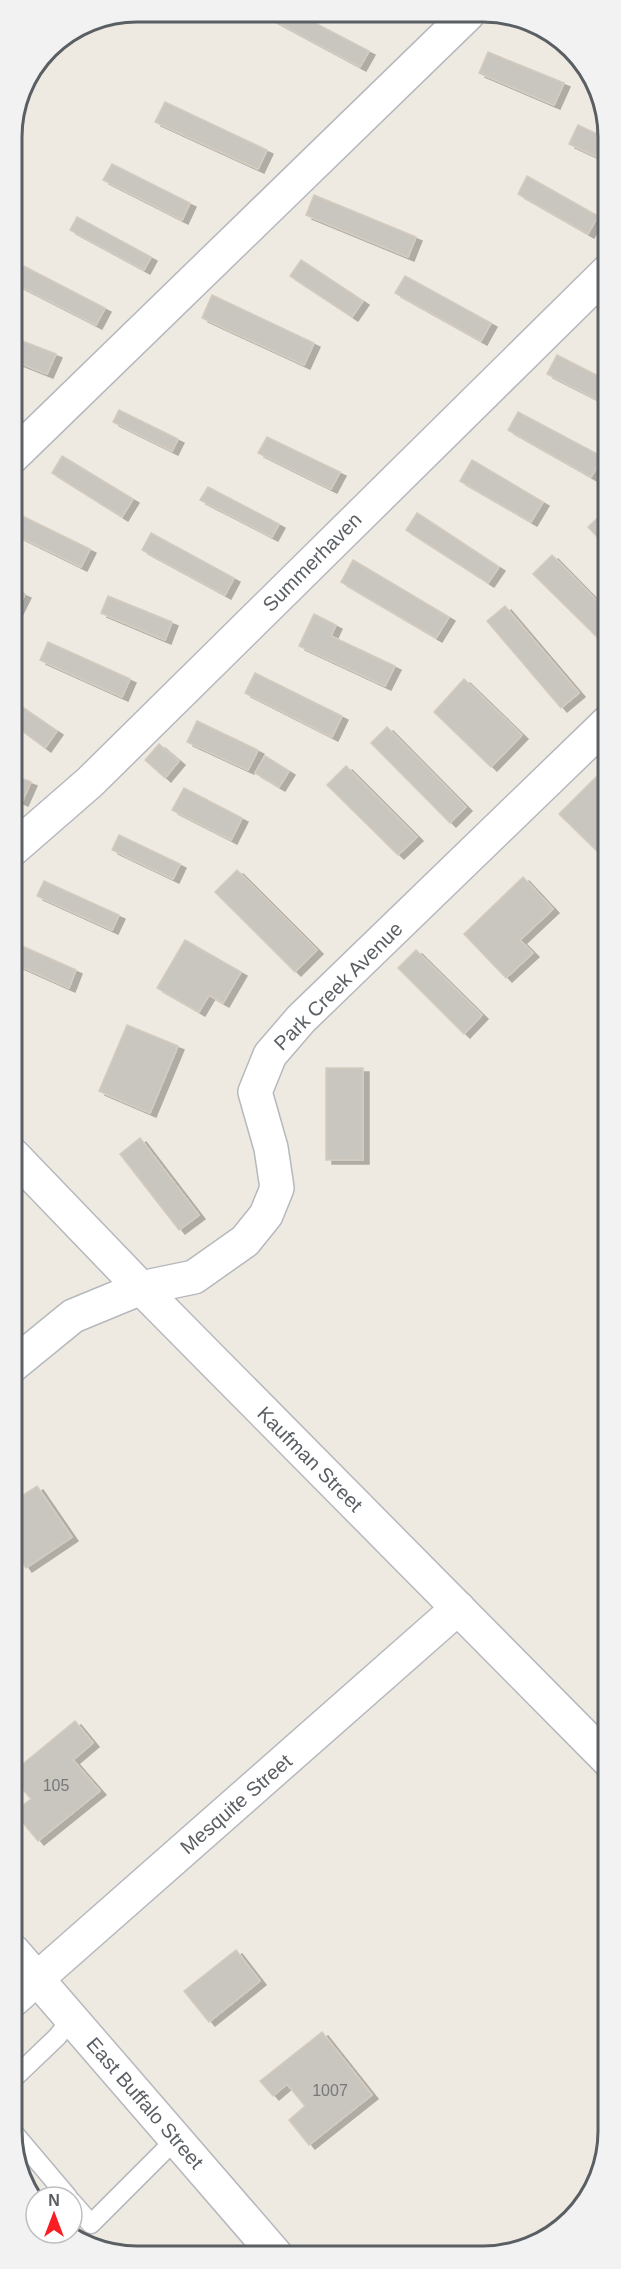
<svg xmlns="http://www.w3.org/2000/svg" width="621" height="2269" viewBox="0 0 621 2269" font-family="Arial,sans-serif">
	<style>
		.building { fill: #c9c5bf; stroke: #d4cbbf; stroke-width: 1.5; filter: url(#shadow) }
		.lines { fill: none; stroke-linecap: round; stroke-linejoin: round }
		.lane-casing { stroke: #b5b9bd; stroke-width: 21 }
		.street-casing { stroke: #b5b9bd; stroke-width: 36 }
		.lane { stroke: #fff; stroke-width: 18 }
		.street { stroke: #fff; stroke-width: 33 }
		.labels { text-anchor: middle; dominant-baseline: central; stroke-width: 6; stroke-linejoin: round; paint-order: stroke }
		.number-label { font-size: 16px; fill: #76787b }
		.street-label { font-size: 20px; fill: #5a5f64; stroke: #fff }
		.rim { fill: none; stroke: #5a5f64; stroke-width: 3 }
	</style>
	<defs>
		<filter id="shadow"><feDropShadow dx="6" dy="4" stdDeviation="0" flood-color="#0004"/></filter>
	</defs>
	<rect width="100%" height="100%" fill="#efeae1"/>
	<g class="building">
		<path d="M260,13H296L369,51L360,67Z"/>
		<path d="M488,52L564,83L554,105L479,73Z"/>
		<path d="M165,102L267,150L258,169L155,122Z"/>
		<path d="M578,125L608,139V162L569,144Z"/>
		<path d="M112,164L190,203L182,220L103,180Z"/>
		<path d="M527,176L598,216L588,234L518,194Z"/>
		<path d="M314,195L416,237L408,257L306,215Z"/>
		<path d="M77,217L151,257L144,270L70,230Z"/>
		<path d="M12,260L105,308L96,325L12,282Z"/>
		<path d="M301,260L363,301L352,317L290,276Z"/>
		<path d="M405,276L491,323L481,341L395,293Z"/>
		<path d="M212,295L314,343L304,365L202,318Z"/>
		<path d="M12,337L56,354L47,374L12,360Z"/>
		<path d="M557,355L608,381V405L547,374Z"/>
		<path d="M119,410L178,439L172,451L113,422Z"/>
		<path d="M518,412L603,457L591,477L508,430Z"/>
		<path d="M267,437L340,472L331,489L258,453Z"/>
		<path d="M62,456L133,499L122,517L52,473Z"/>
		<path d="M472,460L543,502L531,522L460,481Z"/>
		<path d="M208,487L279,524L272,537L200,500Z"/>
		<path d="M12,511L90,549L81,567L12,533Z"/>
		<path d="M605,511L608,514V548L588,527Z"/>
		<path d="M417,513L499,567L488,583L406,530Z"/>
		<path d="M151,533L234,578L225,595L142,550Z"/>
		<path d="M552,555L608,612V648L533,574Z"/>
		<path d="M353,560L449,617L436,638L341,582Z"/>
		<path d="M12,588L25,594L15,614L12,613Z"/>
		<path d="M108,596L172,622L165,640L101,613Z"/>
		<path d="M505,606L579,693L561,708L487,621Z"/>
		<path d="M314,614L336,625L331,636L395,666L385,686L299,646Z"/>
		<path d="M48,642L130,679L122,697L40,660Z"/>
		<path d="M255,673L342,716L332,737L245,693Z"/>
		<path d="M464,679L522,735L491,767L434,712Z"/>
		<path d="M12,700L57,731L45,748L13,724Z"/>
		<path d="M197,721L258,750L248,770L187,742Z"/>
		<path d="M387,727L466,807L450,823L371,743Z"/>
		<path d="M159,744L179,761L165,778L145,760Z"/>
		<path d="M265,756L289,771L279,787L255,773Z"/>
		<path d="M346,766L417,837L398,855L327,785Z"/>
		<path d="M600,773L608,782V862L559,814Z"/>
		<path d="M13,775L31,782L22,802L13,798Z"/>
		<path d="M184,788L242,818L231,840L172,810Z"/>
		<path d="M119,835L180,864L173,879L112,850Z"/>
		<path d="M237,870L317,950L295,972L215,892Z"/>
		<path d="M523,877L553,909L520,940L533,953L506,978L464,934Z"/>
		<path d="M44,881L119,915L112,930L37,896Z"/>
		<path d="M185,940L241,972L223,1003L209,995L199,1012L157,988Z"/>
		<path d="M13,942L76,970L69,988L13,963Z"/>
		<path d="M416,950L482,1015L464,1034L398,968Z"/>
		<path d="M127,1025L178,1046L150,1113L99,1091Z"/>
		<rect x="326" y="1068" width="37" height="92"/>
		<path d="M140,1138L199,1215L179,1230L120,1154Z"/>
		<path d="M37,1486L72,1537L26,1568L13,1549V1502Z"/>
		<path d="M75,1721L93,1743L73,1760L100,1791L38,1841L14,1812L31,1799L13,1778V1772Z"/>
		<path d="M236,1950L260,1981L209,2022L184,1991Z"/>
		<path d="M322,2032L372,2095L309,2145L289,2120L305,2106L287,2084L273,2096L260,2081Z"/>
	</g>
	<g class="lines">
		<g class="lane-casing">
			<g id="lane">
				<path d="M13,2079L57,2037L72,2018"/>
				<path d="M13,2132L68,2197"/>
				<path d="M72,2202L91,2224L176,2139"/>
			</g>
		</g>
		<g class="street-casing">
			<g id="street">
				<path d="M12,457L468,14"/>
				<path d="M13,849L90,782L608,271"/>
				<path d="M13,1155L141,1288L609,1761"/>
				<path d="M13,1365L73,1316L141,1288L194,1277L245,1241L266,1215L277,1188L271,1148L255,1092L270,1055L301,1019L608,722"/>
				<path d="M13,1951L276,2255"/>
				<path d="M13,2000L458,1608"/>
			</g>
		</g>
		<use href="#lane" class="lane"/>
		<use href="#street" class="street"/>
	</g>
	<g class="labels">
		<g class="number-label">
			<text x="56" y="1785">105</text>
			<text x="330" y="2090">1007</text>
		</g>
		<g class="street-label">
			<text transform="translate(312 562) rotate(-45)">Summerhaven</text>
			<text transform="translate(338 986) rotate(-45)">Park Creek Avenue</text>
			<text transform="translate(310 1459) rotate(45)">Kaufman Street</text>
			<text transform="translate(236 1804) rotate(-41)">Mesquite Street</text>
			<text transform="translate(145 2103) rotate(49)">East Buffalo Street</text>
		</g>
	</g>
	<path d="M0 0H621V2269H0ZM137 22H483A115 115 0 0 1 598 137V2131A115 115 0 0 1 483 2246H137A115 115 0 0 1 22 2131V137A115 115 0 0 1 137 22Z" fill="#f2f2f3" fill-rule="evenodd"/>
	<path class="rim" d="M137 22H483A115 115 0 0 1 598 137V2131A115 115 0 0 1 483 2246H137A115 115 0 0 1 22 2131V137A115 115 0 0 1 137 22Z"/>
	<g transform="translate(54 2215)"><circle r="28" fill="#ffffff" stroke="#bdbfc1" stroke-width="1.5"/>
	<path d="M0-4.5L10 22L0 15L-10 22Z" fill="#f81e24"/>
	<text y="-9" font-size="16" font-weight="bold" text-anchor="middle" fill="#5a5f64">N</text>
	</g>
</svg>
